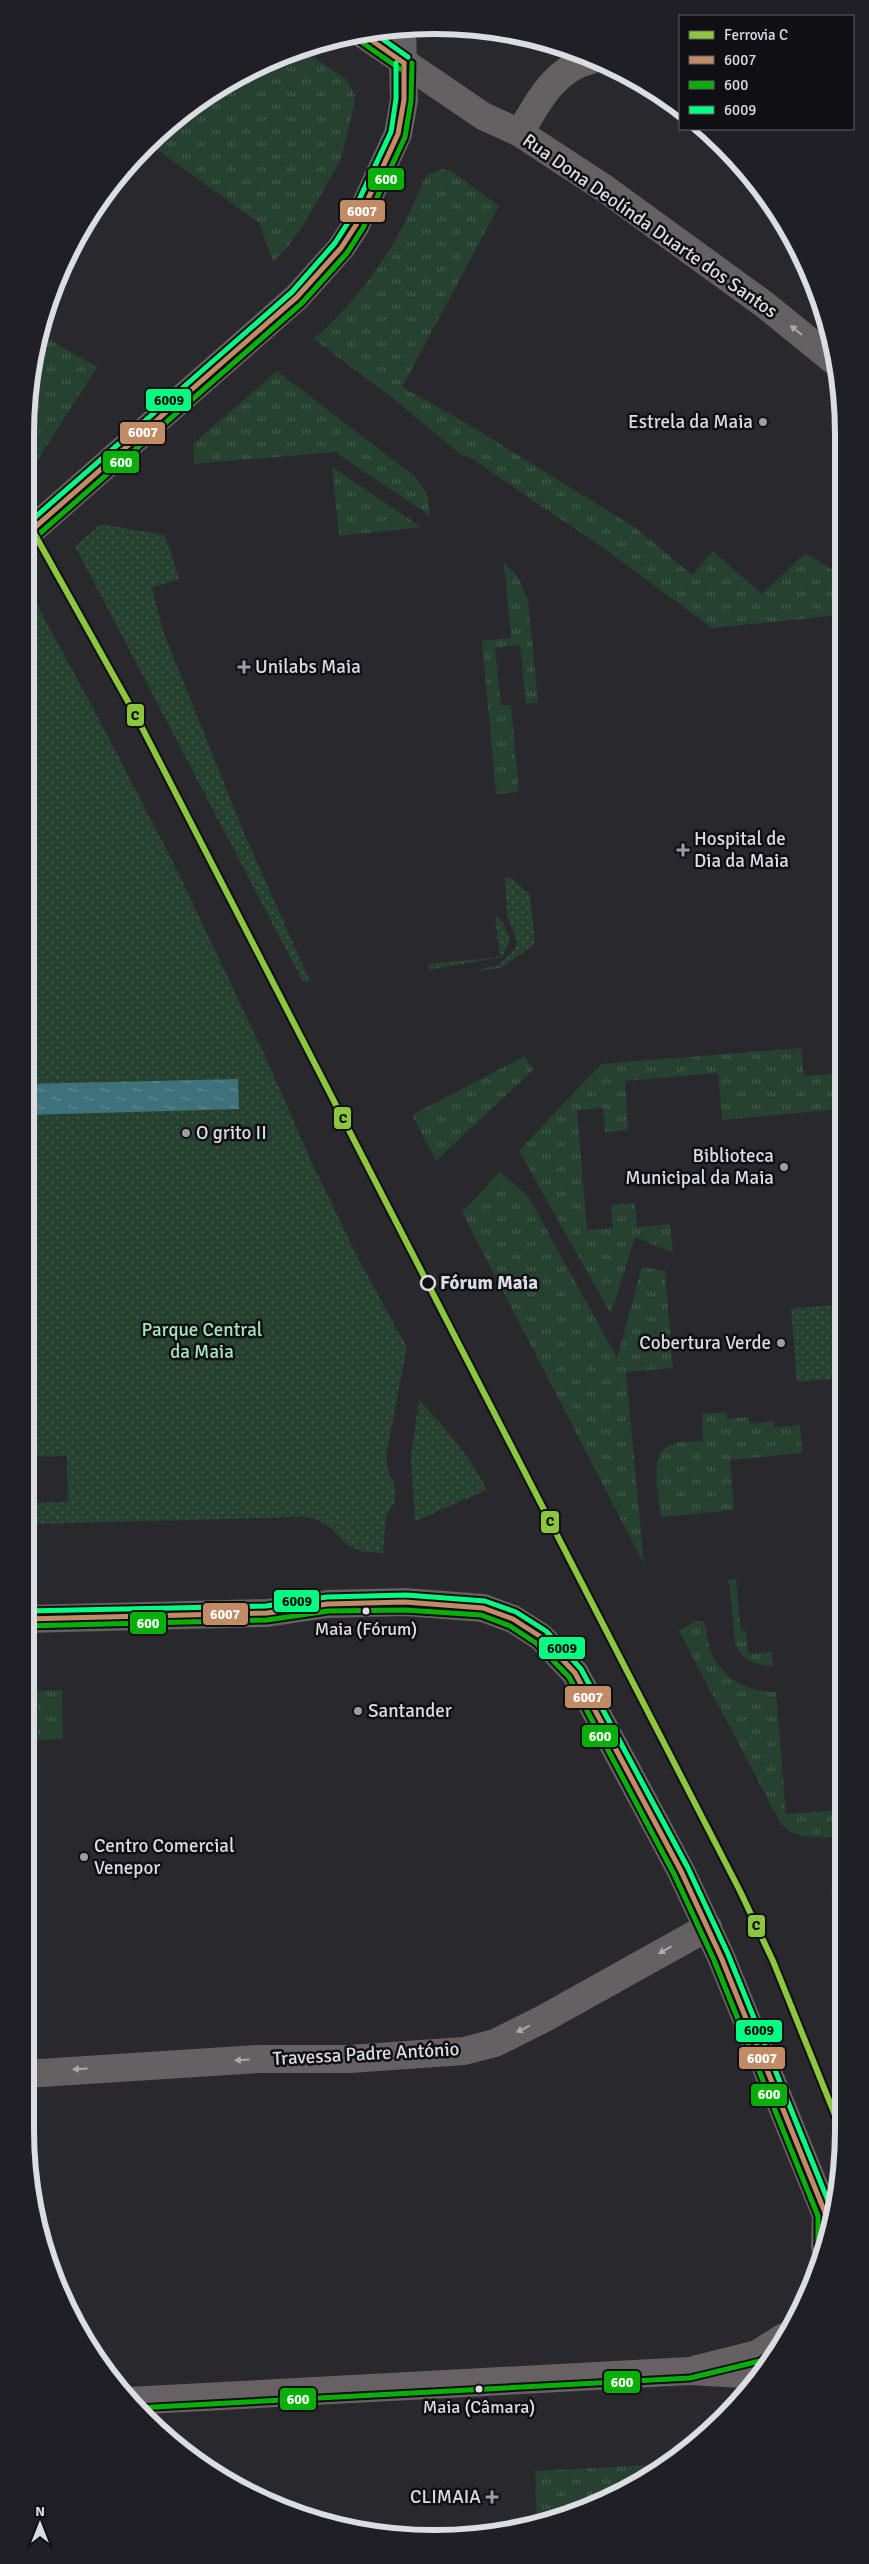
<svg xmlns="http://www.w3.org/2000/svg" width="869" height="2564" viewBox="0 0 869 2564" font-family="Signika,sans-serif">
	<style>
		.grass { fill: url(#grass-tufts) }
		.park { fill: url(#park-dots) }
		.water { fill: url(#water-ripples) }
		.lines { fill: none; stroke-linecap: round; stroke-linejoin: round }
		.street { stroke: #656061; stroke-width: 28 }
		.primary { stroke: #676163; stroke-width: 28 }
		.bus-1-casing { stroke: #0f0f14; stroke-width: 9 }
		.bus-2-casing { stroke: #0f0f14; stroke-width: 9 }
		.bus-3-casing { stroke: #0f0f14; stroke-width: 9 }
		.bus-1 { stroke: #c18c65; stroke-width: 5 }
		.bus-2 { stroke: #06b006; stroke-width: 5 }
		.bus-3 { stroke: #00ff80; stroke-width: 5 }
		.rail-1-casing { stroke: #0f0f14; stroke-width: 10 }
		.rail-1 { stroke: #8bc63e; stroke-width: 6 }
		.oneway { fill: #acaaaf }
		.poi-dot { fill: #9d9da3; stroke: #0f0f14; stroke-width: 2 }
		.stop-dot { fill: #0f0f14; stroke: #dcdce3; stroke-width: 2.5 }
		.bus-dot { fill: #dcdce3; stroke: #0f0f14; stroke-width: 2 }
		.labels { text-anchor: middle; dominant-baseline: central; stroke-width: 5; stroke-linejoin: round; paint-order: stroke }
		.bus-label { font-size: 18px; fill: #dcdce3; stroke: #0f0f14 }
		.street-label { font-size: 19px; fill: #dcdce3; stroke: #0f0f14 }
		.poi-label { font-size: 19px; fill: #dcdce3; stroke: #0f0f14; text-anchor: start }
		.stop-label { font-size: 19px; font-weight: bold; fill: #dcdce3; stroke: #0f0f14; text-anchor: start }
		.park-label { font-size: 19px; fill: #a5e6bb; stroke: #0f0f14 }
		.rim { fill: none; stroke: #dcdce3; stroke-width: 6 }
		.line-badge { stroke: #0f0f14; stroke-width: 2 }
		.badge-label { font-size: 14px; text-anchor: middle; font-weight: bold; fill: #fff }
		.pale-badge-label { font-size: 14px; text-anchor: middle; font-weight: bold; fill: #111 }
	</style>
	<defs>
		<pattern id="grass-tufts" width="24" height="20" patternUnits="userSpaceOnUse" patternTransform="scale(1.25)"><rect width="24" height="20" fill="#264130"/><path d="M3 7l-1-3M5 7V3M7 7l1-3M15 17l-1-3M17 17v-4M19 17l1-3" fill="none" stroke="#455c4e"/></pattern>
		<pattern id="park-dots" width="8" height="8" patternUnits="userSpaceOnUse" patternTransform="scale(1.25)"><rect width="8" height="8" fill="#264130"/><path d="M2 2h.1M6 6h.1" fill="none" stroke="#455c4e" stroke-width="1.8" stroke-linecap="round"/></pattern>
		<pattern id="water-ripples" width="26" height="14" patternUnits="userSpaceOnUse" patternTransform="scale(1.25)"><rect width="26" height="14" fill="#3f717a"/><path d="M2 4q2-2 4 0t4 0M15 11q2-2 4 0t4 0" fill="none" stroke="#638b93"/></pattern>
	</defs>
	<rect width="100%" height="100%" fill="#28282d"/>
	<g class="grass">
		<path d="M299,48L346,79L355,95L354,105L341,159L304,224L288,247L273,262L259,223L149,144L164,127L230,80Z"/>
		<path d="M443,169L453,172L499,206L402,387L466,423L636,528L692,575L713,551L762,594L805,553L841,575V615L712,628L606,550L471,458L460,454L395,400L314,339C351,306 381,268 404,224C413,208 418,190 427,175Z"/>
		<path d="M38,333L97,367L32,469L25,457V435Z"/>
		<path d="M277,371L413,475L427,493L430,516L335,452L194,464L193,444Z"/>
		<path d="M332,467L421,527L339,536Z"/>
		<path d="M504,562L518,577L528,600L538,702L526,704L520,645L495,648L501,705H511L519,792L496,794L482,641L511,638Z"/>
		<path d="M801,1048L804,1076L842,1073V1109L722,1120L718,1073L625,1081L628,1130L605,1132L603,1108L577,1110L587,1230L613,1228L611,1205L635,1203L637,1227L670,1224L673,1253L635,1237L611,1314L519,1151L601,1064Z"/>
		<path d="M525,1056L533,1070L436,1161L412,1115Z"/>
		<path d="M500,1172L528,1196L617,1358L642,1267L665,1271L673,1368L626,1372L644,1564L462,1212Z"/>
		<path d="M726,1412L727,1419L749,1417L750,1424L774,1421V1427L800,1425L802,1453L730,1460L734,1510L661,1517C659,1497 648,1458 668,1446C678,1440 693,1442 703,1441L702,1414Z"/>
		<path d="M736,1579L741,1631H746L748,1654L772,1652L773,1666C756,1666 742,1660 735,1644L729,1580Z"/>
		<path d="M696,1621H702C709,1626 706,1634 708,1642C715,1674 744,1692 776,1692L786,1814L843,1810V1836C820,1838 798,1841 781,1824L679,1631Z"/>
		<path d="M62,1690L63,1739L25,1740V1691Z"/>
		<path d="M844,1887V1966L831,1888Z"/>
		<path d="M652,2465V2474L537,2526L535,2471Z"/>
	</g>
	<g class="park">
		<path d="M101,524L165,535L179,579L152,588L163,631L244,833L310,981L303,982L75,546Z"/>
		<path d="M28,588L101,723L178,872L267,1060L311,1161L361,1264L407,1347L387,1451V1466L395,1488V1502L386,1516L383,1553C374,1552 363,1553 355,1549C333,1539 338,1523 305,1517L27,1524V1503L68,1502L67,1456L25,1457V590Z"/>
		<path d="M505,878H512L530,895L535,944L501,968L470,972L499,965L514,950L517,942L507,915Z"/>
		<path d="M495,916L502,921L510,940L502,957L429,970V964L500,957Z"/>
		<path d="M842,1304V1378L797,1382L791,1309Z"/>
		<path d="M419,1400C445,1427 470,1456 487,1490L415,1521L411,1457Z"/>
	</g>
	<path class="water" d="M238,1079L239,1109L25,1115V1084Z"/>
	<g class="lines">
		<g class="street">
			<path d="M361,33L483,116L520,133L604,188L765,305L834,361"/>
			<path d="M520,133C537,103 555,68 591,60"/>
			<path d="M25,536L297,297L341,248L356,225L398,134L404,100L402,28"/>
			<path d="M25,1619L267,1613L327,1604L405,1602L483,1608L513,1619L541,1637L575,1673L681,1871L721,1957L826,2215L832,2221"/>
			<path d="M25,2074L258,2059H350L464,2051L495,2043L543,2019L708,1927"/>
			<path d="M825,2246L826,2215"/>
			<path d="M697,2369L757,2354L784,2337"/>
		</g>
		<path class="primary" d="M128,2401L690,2371L760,2375"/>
		<g class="bus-1-casing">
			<g id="bus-1">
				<path d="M361,33L404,63"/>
				<path d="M25,536L297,297L341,248L356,225L398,134L404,100V63"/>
				<path d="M25,1619L267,1613L327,1604L405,1602L483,1608L513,1619L541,1637L575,1673L681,1871L721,1957L826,2215L825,2246"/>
			</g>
		</g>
		<g class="bus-2-casing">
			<g id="bus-2">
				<path d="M357,39L400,69"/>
				<path d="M30,542L302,303L347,253L363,228L405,137L411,101L412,63"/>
				<path d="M25,1626L267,1620L328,1611L405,1610L481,1615L510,1626L536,1643L569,1677L674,1874L714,1960L818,2216V2246"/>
				<path d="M136,2408L690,2378L760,2361L778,2349"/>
			</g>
		</g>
		<g class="bus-3-casing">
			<g id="bus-3">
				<path d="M371,31L408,57"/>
				<path d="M25,526L292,292L335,243L349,221L391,132L396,99V63"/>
				<path d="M25,1611L266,1606L327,1597L406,1595L485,1601L516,1612L546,1631L581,1669L688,1868L728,1954L833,2213"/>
			</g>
		</g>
		<use href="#bus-1" class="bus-1"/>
		<use href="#bus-2" class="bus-2"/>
		<use href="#bus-3" class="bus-3"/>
		<g class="rail-1-casing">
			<path id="rail-1" d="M25,517L136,716L740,1891L773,1961L843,2135"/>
		</g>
		<use href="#rail-1" class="rail-1"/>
	</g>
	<defs><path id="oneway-solid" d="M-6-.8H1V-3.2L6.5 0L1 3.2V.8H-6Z" transform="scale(1.25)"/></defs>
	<g class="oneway">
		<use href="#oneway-solid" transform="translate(796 330) rotate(-141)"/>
		<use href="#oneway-solid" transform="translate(665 1950) rotate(151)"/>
		<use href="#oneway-solid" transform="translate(523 2029) rotate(154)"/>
		<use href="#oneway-solid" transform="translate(242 2060) rotate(177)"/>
		<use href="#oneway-solid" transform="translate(80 2069) rotate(177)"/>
	</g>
	<g class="poi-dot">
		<circle cx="763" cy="422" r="5"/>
		<path d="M241.5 659.5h5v5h5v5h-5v5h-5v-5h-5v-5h5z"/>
		<path d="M680.5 842.5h5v5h5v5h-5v5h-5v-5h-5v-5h5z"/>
		<circle cx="186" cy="1133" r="5"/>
		<circle cx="784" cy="1167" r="5"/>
		<circle cx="781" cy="1343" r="5"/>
		<circle cx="358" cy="1711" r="5"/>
		<circle cx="84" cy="1857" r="5"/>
		<path d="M489.5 2489.5h5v5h5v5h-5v5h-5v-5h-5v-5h5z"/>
	</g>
	<circle class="stop-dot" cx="428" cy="1283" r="7"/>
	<g class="bus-dot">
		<circle cx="366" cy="1611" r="4.5"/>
		<circle cx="479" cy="2389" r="4.5"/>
	</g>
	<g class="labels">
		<g class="bus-label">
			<text x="366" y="1629">Maia (Fórum)</text>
			<text x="479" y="2407">Maia (Câmara)</text>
		</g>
		<g class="street-label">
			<text transform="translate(650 226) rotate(35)">Rua Dona Deolínda Duarte dos Santos</text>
			<text transform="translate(366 2054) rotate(-3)">Travessa Padre António</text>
		</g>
		<g class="poi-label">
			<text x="753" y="422" text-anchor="end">Estrela da Maia</text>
			<text x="255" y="667">Unilabs Maia</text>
			<text x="694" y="839">Hospital de<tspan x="694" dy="22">Dia da Maia</tspan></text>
			<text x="196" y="1133">O grito II</text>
			<text x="774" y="1156" text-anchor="end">Biblioteca<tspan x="774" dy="22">Municipal da Maia</tspan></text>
			<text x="771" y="1343" text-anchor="end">Cobertura Verde</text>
			<text x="368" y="1711">Santander</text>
			<text x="94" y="1846">Centro Comercial<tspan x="94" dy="22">Venepor</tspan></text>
			<text x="481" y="2497" text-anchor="end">CLIMAIA</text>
		</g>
		<g class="stop-label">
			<text x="440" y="1283">Fórum Maia</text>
		</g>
		<g class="park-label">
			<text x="202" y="1330">Parque Central<tspan x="202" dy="22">da Maia</tspan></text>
		</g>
	</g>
	<path d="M0 0H869V2564H0ZM434 34H435A400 400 0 0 1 835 434V2130A400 400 0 0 1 435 2530H434A400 400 0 0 1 34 2130V434A400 400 0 0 1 434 34Z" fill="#1f1f25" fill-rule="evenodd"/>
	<path class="rim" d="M434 34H435A400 400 0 0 1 835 434V2130A400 400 0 0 1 435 2530H434A400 400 0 0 1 34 2130V434A400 400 0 0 1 434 34Z"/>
	<g class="line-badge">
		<rect x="367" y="167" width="38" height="24" rx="5" fill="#06b006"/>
		<rect x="339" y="199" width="47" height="24" rx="5" fill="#c18c65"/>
		<rect x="145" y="388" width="47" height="24" rx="5" fill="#00ff80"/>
		<rect x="119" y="421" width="47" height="24" rx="5" fill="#c18c65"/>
		<rect x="102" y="450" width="38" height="24" rx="5" fill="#06b006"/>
		<rect x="126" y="703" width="19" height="24" rx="5" fill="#8bc63e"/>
		<rect x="333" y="1106" width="19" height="24" rx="5" fill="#8bc63e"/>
		<rect x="540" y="1510" width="20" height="24" rx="5" fill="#8bc63e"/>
		<rect x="273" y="1589" width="47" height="24" rx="5" fill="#00ff80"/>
		<rect x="202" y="1602" width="47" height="24" rx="5" fill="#c18c65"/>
		<rect x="129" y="1611" width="38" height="24" rx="5" fill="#06b006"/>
		<rect x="538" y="1636" width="48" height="24" rx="5" fill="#00ff80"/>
		<rect x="564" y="1685" width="48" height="24" rx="5" fill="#c18c65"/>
		<rect x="581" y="1724" width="38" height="24" rx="5" fill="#06b006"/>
		<rect x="747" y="1914" width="19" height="24" rx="5" fill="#8bc63e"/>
		<rect x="735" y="2019" width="48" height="24" rx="5" fill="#00ff80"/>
		<rect x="738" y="2046" width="48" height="24" rx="5" fill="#c18c65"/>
		<rect x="750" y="2083" width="38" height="24" rx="5" fill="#06b006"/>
		<rect x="603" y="2370" width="38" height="24" rx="5" fill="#06b006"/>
		<rect x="279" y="2387" width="38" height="24" rx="5" fill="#06b006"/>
	</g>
	<g class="badge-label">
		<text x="386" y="184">600</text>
		<text x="362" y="216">6007</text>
		<text x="143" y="437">6007</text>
		<text x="121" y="467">600</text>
		<text x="225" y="1619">6007</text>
		<text x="148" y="1628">600</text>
		<text x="588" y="1702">6007</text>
		<text x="600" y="1741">600</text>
		<text x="762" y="2063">6007</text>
		<text x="769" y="2099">600</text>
		<text x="622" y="2387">600</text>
		<text x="298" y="2404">600</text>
	</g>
	<g class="pale-badge-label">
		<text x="169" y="405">6009</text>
		<text x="135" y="720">C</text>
		<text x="343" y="1123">C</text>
		<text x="550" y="1526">C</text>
		<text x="297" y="1606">6009</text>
		<text x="562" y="1653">6009</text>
		<text x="756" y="1930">C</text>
		<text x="759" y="2035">6009</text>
	</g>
	<rect x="679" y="15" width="175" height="115" fill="#0f0f14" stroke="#616167"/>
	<rect x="689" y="31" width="25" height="8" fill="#8bc63e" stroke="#616167"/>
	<text x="724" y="40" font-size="15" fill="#dcdce3">Ferrovia C</text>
	<rect x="689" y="56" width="25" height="8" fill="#c18c65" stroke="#616167"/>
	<text x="724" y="65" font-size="15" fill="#dcdce3">6007</text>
	<rect x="689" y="81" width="25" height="8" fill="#06b006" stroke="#616167"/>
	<text x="724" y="90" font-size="15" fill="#dcdce3">600</text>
	<rect x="689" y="106" width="25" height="8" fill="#00ff80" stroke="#616167"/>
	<text x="724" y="115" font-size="15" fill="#dcdce3">6009</text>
	<g transform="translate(40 2524)" stroke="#0f0f14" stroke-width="4" paint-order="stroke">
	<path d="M0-4L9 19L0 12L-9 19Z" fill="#dcdce3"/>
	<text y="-8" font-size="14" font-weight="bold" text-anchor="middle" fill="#dcdce3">N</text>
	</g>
</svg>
